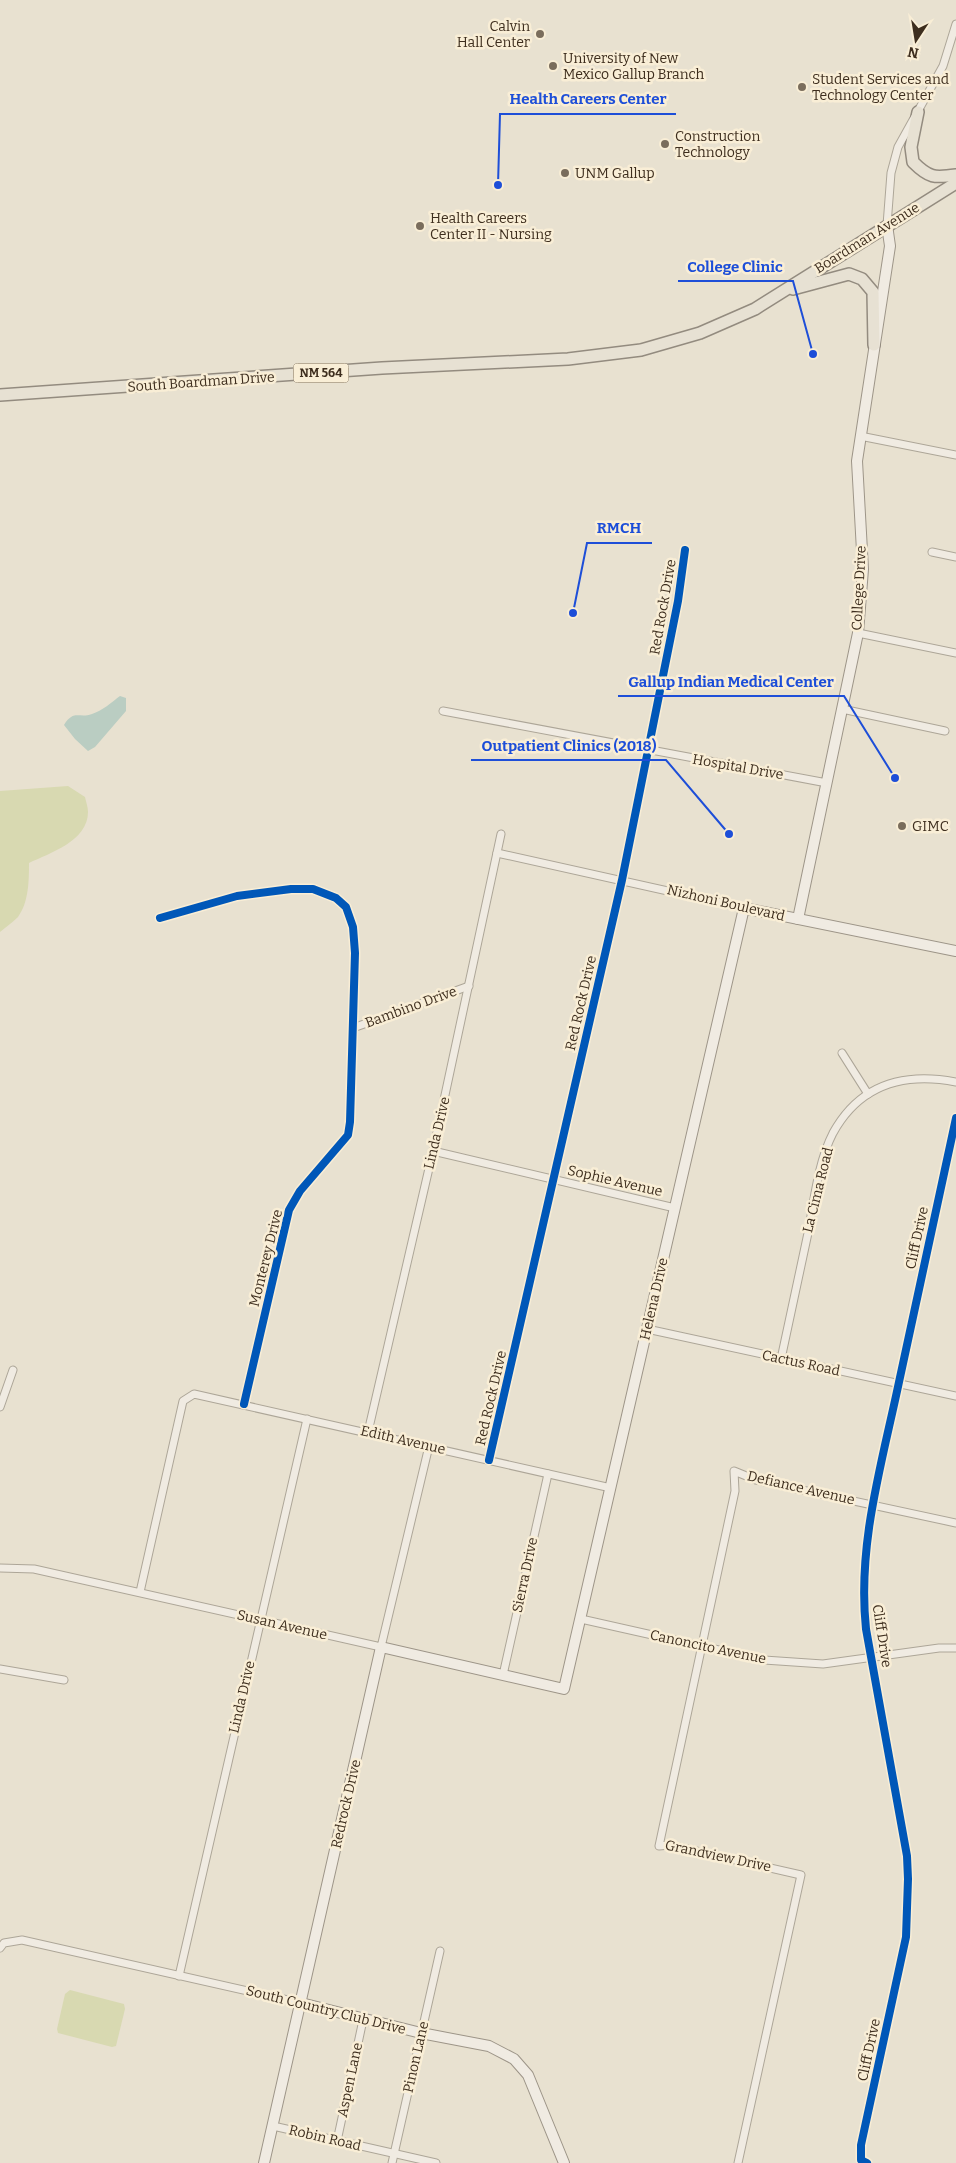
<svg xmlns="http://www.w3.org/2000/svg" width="956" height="2163" viewBox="0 0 956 2163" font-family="Bitter,serif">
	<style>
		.green { fill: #d8d9b1 }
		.water { fill: #bacdc2 }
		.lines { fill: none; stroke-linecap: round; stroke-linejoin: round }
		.street-casing { stroke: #ada698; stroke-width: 9 }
		.secondary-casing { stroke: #9d9588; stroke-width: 12 }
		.primary-casing { stroke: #938b7f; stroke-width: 14 }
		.street { stroke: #f0ebe2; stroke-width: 7 }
		.secondary { stroke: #f0ebe2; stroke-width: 10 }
		.primary { stroke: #e7e1d3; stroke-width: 11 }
		.cycleway-casing { stroke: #f9eed6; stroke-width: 11 }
		.cycleway { stroke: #0057b8; stroke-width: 8 }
		.poi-dot { fill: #7a6d5c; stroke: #f9eed6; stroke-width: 2 }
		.labels { text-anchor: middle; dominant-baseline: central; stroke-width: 5; stroke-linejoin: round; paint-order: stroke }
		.shield { fill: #f9eed6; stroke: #766855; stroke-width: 1 }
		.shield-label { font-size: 12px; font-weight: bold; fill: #3e2e1e }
		.poi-label { font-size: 14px; fill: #3e2e1e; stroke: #f9eed6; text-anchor: start }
		.street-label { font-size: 14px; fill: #3e2e1e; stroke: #f9eed6 }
		.leader { fill: none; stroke: #1d4ed8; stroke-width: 2 }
		.callout-dot { fill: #1d4ed8; stroke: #f9eed6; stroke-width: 2 }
		.callout-label { font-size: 15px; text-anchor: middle; font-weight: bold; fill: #1d4ed8; stroke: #f9eed6; stroke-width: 5; stroke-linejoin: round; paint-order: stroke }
	</style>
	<rect width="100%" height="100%" fill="#e8e1d0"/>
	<g class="green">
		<path d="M68,786L85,797C86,802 88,807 88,812C88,841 50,853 29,863C29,880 29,902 18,917C13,922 6,927 0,932V791Z"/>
		<path d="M70,1990L124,2004L125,2009L116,2046L112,2047L58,2033L57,2029L65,1994Z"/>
	</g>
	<path class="water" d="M120,696L126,698V711L95,747L88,751L75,739L64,725C74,709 79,719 92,714C102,711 112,702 120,696Z"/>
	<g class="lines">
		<g class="street-casing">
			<g id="street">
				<path d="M887,225L891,173L898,147L943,66L956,24"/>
				<path d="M860,436L956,455"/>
				<path d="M932,552L956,557"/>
				<path d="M858,633L956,653"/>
				<path d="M842,709L945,731"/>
				<path d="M443,711L827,783"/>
				<path d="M497,853L744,908"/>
				<path d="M160,918L237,896L291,889H313L336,898L346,907L353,927L355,953L350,1122L348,1135L300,1191L289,1210L244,1404"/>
				<path d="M353,1028L469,986"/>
				<path d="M842,1053L868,1094"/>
				<path d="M433,1151L675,1208"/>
				<path d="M647,1329L956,1396"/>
				<path d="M781,1359C790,1317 799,1275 808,1233C814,1201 818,1162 833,1133C860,1084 904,1072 956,1082"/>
				<path d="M0,1407L13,1370"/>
				<path d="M368,1432L433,1151L501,834"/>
				<path d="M489,1460L622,880L678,601L685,550"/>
				<path d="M0,1568L34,1569L381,1647L429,1446"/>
				<path d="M140,1592L183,1401L194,1394L611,1488"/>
				<path d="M581,1619L764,1660L823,1664L939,1648H956"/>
				<path d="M0,1669L64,1680"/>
				<path d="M503,1675L548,1474"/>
				<path d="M0,1948L4,1943L22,1940L301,2003"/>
				<path d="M179,1976L307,1419"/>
				<path d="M273,2126L436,2163"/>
				<path d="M337,2141L363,2020"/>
				<path d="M392,2163L440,1951"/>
				<path d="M738,2163L801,1875L670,1845L659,1846L735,1491L734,1471L756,1480L956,1523"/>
				<path d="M867,2163L861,2160V2145L906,1937L908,1879L907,1856L866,1629C857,1545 882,1463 899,1382C918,1294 937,1206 956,1118"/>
			</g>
		</g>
		<g class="secondary-casing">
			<g id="secondary">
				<path d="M798,919L858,633L863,569L857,461L890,246L887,225"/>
				<path d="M301,2003L421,2033L489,2046L514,2059L528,2075L564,2163"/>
				<path d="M264,2163L381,1647L564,1689L744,908L956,951"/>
			</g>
		</g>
		<g class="primary-casing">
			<g id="primary">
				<path d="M918,112L911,147L913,162C929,178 934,178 956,175"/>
				<path d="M793,289L849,274L862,279L873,292L874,345"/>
				<path d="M0,395L382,368L568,359L641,350L700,333L755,309L956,183"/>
			</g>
		</g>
		<use href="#street" class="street"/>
		<use href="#secondary" class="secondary"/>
		<use href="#primary" class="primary"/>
		<g class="cycleway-casing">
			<g id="cycleway">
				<path d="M160,918L237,896L291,889H313L336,898L346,907L353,927L355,953L350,1122L348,1135L300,1191L289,1210L244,1404"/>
				<path d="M489,1460L622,880L678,601L685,550"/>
				<path d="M867,2163L861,2160V2145L906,1937L908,1879L907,1856L866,1629C857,1545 882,1463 899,1382C918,1294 937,1206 956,1118"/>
			</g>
		</g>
		<use href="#cycleway" class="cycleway"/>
	</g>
	<g class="poi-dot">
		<circle cx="540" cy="34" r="5"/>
		<circle cx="553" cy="66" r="5"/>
		<circle cx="802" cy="87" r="5"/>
		<circle cx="665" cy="144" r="5"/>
		<circle cx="565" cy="173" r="5"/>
		<circle cx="420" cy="226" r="5"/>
		<circle cx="902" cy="826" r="5"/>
	</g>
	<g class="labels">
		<rect class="shield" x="293.5" y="363.5" width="55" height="19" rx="4"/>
		<g class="shield-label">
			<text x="321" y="373">NM 564</text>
		</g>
		<g class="poi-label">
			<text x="530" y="26" text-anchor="end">Calvin<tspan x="530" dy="16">Hall Center</tspan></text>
			<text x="563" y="58">University of New<tspan x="563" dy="16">Mexico Gallup Branch</tspan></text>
			<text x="812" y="79">Student Services and<tspan x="812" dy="16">Technology Center</tspan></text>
			<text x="675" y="136">Construction<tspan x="675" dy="16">Technology</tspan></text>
			<text x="575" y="173">UNM Gallup</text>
			<text x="430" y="218">Health Careers<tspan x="430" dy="16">Center II - Nursing</tspan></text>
			<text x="912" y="826">GIMC</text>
		</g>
		<g class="street-label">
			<text transform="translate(867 238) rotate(-32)">Boardman Avenue</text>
			<text transform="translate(201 382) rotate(-4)">South Boardman Drive</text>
			<text transform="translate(859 588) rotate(-87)">College Drive</text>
			<text transform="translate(663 607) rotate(-80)">Red Rock Drive</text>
			<text transform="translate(738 767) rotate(10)">Hospital Drive</text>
			<text transform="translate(726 903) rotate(13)">Nizhoni Boulevard</text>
			<text transform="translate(581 1003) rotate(-77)">Red Rock Drive</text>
			<text transform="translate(411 1007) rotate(-20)">Bambino Drive</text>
			<text transform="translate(437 1133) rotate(-77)">Linda Drive</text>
			<text transform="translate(615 1181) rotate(13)">Sophie Avenue</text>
			<text transform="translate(818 1190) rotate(-76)">La Cima Road</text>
			<text transform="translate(917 1238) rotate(-78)">Cliff Drive</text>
			<text transform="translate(266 1258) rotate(-76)">Monterey Drive</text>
			<text transform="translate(654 1299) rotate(-77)">Helena Drive</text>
			<text transform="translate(801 1363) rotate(12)">Cactus Road</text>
			<text transform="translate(491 1398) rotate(-77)">Red Rock Drive</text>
			<text transform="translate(403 1440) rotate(13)">Edith Avenue</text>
			<text transform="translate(801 1488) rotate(13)">Defiance Avenue</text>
			<text transform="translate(525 1575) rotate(-78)">Sierra Drive</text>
			<text transform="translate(282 1625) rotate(13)">Susan Avenue</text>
			<text transform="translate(882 1636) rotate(81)">Cliff Drive</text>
			<text transform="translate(708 1647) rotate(12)">Canoncito Avenue</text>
			<text transform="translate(242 1697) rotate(-77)">Linda Drive</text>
			<text transform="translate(346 1804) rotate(-77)">Redrock Drive</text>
			<text transform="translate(718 1856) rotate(12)">Grandview Drive</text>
			<text transform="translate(326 2010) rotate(14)">South Country Club Drive</text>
			<text transform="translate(869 2050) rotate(-78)">Cliff Drive</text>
			<text transform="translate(416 2057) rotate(-77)">Pinon Lane</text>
			<text transform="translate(350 2080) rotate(-78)">Aspen Lane</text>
			<text transform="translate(325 2138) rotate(13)">Robin Road</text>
		</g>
	</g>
	<path class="leader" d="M498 185L500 114H676M813 354L793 281H678M573 613L587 543H652M895 778L844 696H618M729 834L666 760H471"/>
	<g class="callout-dot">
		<circle cx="498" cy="185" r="5"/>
		<circle cx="813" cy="354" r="5"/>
		<circle cx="573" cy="613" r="5"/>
		<circle cx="895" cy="778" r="5"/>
		<circle cx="729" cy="834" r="5"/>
	</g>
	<g class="callout-label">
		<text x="588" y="104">Health Careers Center</text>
		<text x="735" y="272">College Clinic</text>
		<text x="619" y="533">RMCH</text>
		<text x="731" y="687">Gallup Indian Medical Center</text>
		<text x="569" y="751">Outpatient Clinics (2018)</text>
	</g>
	<g transform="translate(916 40) rotate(192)" stroke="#f9eed6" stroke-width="4" paint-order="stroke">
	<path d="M0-4L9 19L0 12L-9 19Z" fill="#3e2e1e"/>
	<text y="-8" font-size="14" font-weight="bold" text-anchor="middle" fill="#3e2e1e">N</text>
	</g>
</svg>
